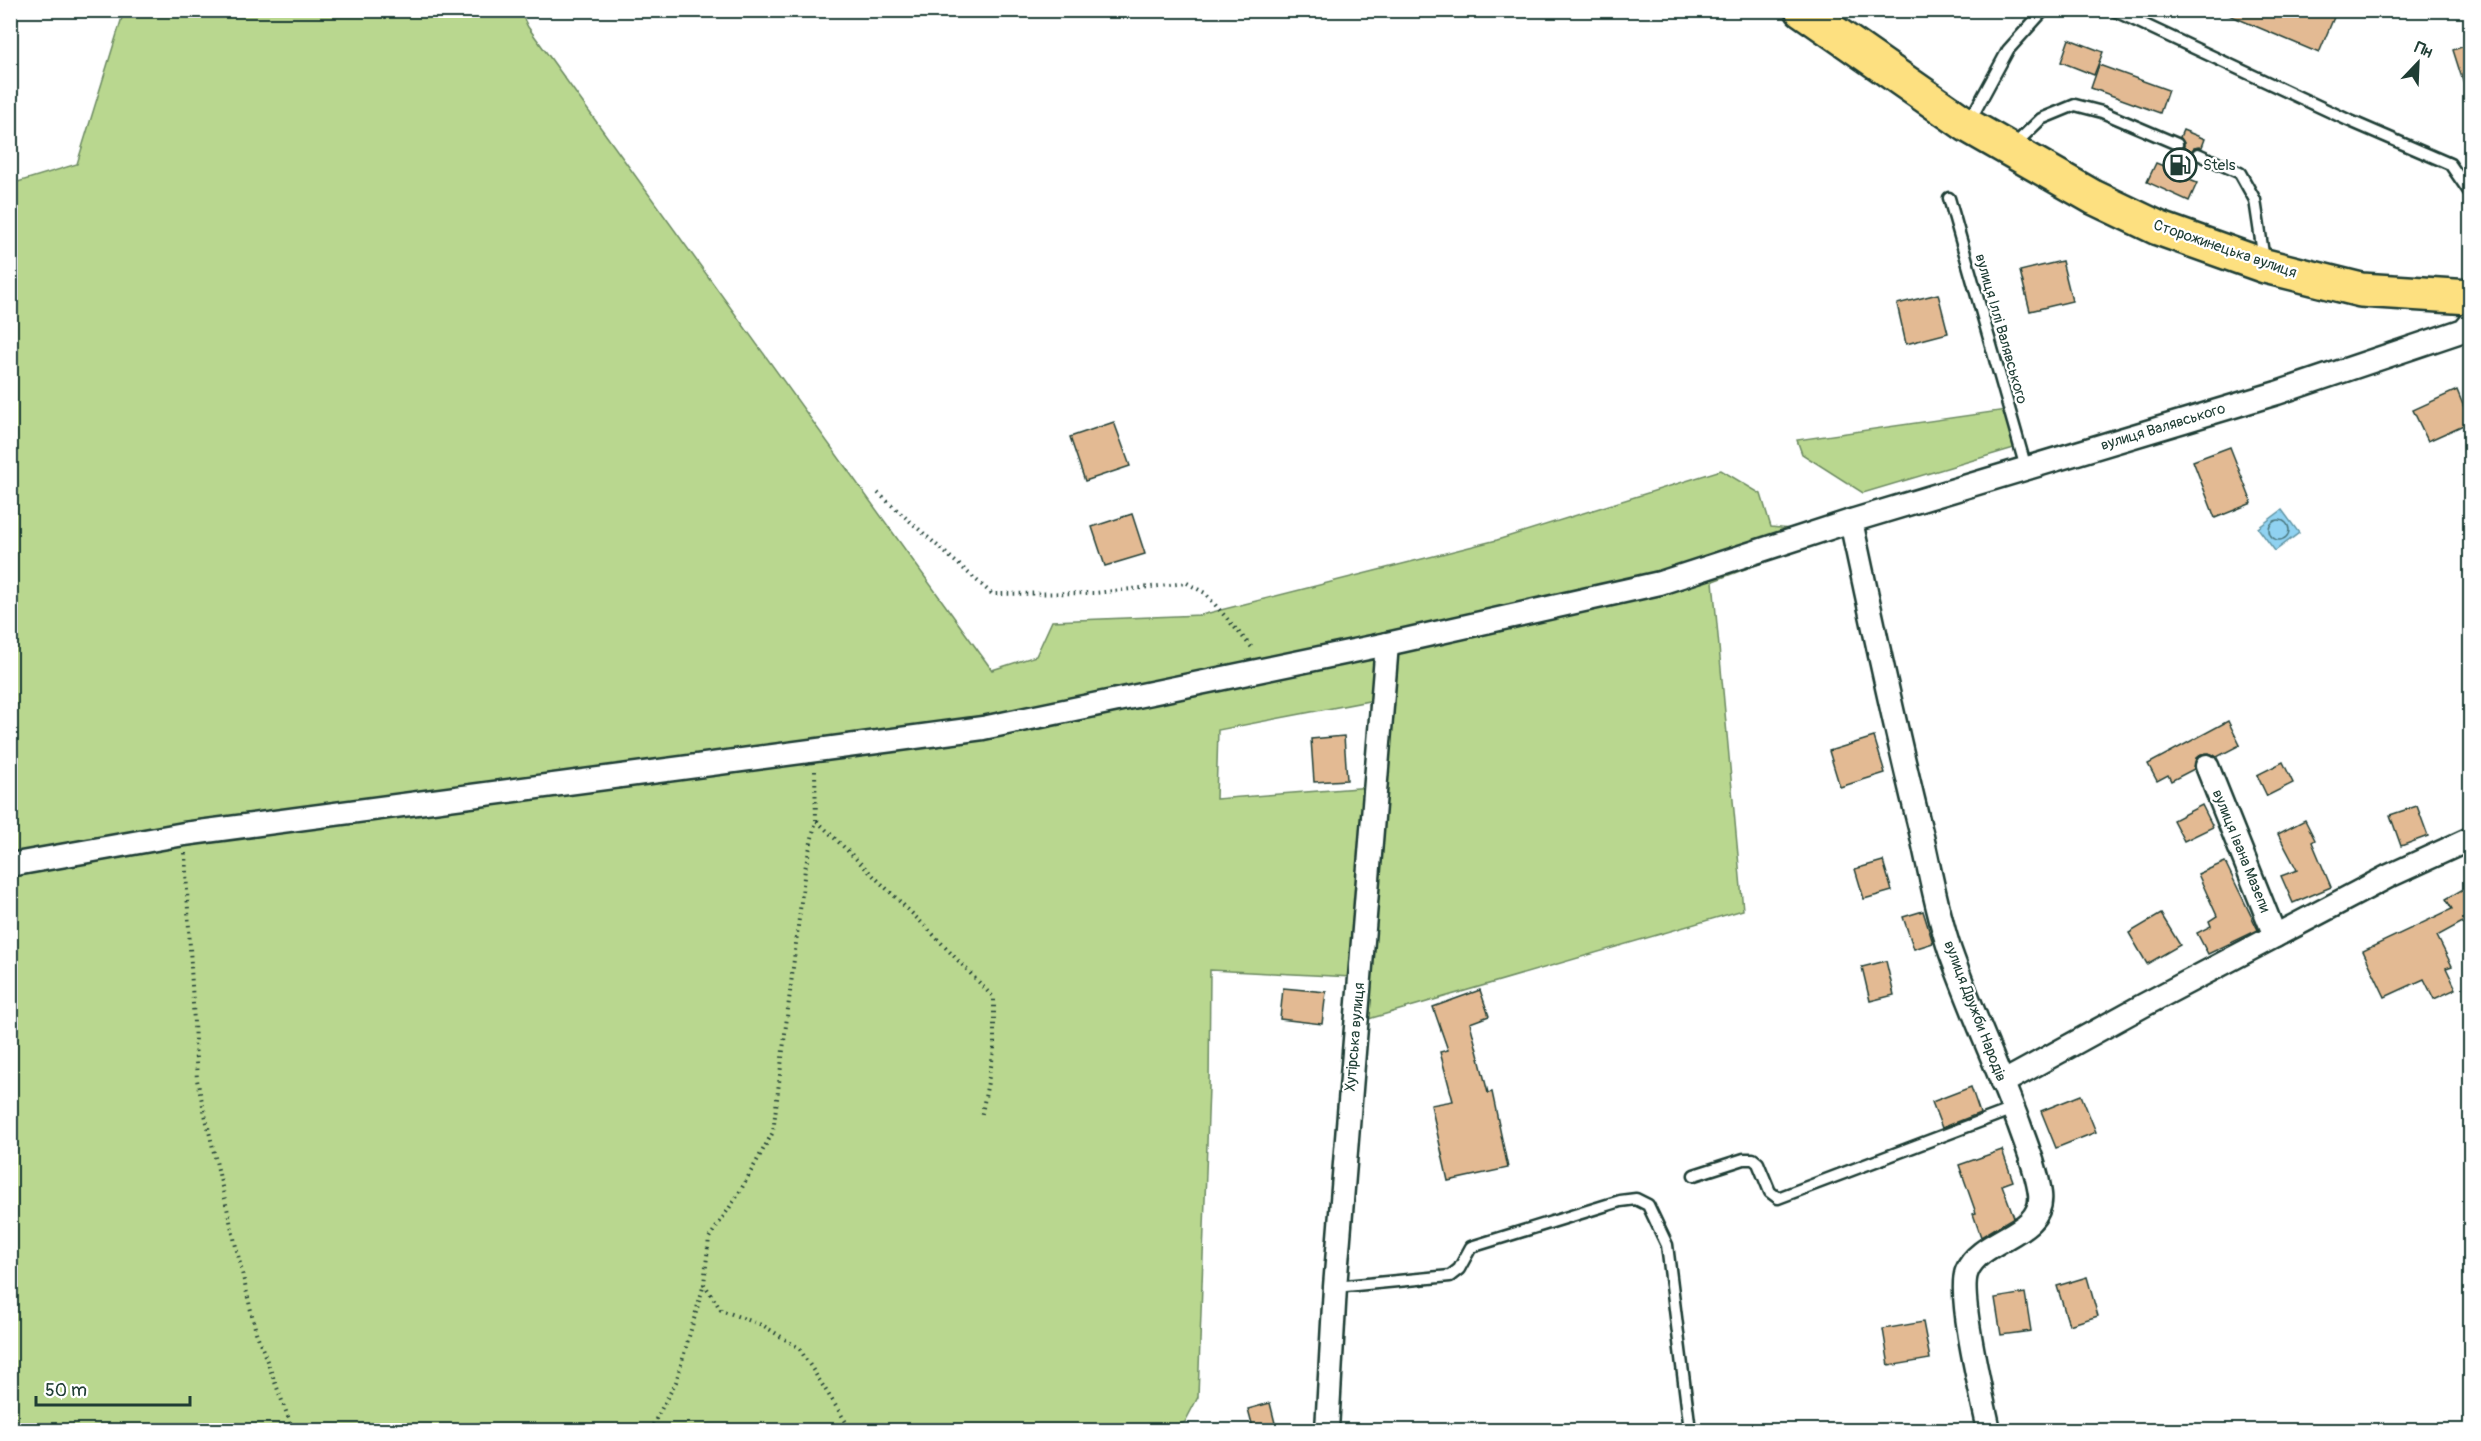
<svg xmlns="http://www.w3.org/2000/svg" width="2481" height="1441" viewBox="0 0 2481 1441" font-family="Pangolin,sans-serif">
	<style>
		.green { fill: #b9d78f; stroke: #6c8a62; stroke-width: 1.5; fill-rule: evenodd }
		.water { fill: #90d2f1; stroke: #6396a5; stroke-width: 1.5 }
		.lines { fill: none; stroke-linecap: round; stroke-linejoin: round }
		.shore { stroke: #4c7980; stroke-width: 1.5 }
		.building { fill: #e3ba93; stroke: #1f3d34; stroke-width: 1.5 }
		.lane-casing { stroke: #1f3d34; stroke-width: 15 }
		.street-casing { stroke: #1f3d34; stroke-width: 27 }
		.primary-casing { stroke: #1f3d34; stroke-width: 38 }
		.path { stroke: #1f3d34; stroke-width: 4; stroke-dasharray: 1.5 4.5; stroke-linecap: butt }
		.lane { stroke: #fff; stroke-width: 10 }
		.street { stroke: #fff; stroke-width: 22 }
		.primary { stroke: #fde080; stroke-width: 33 }
		.labels { text-anchor: middle; dominant-baseline: central; stroke-width: 4.5; stroke-linejoin: round; paint-order: stroke }
		.poi-label { font-size: 15px; fill: #1f3d34; stroke: #fff; text-anchor: start }
		.street-label { font-size: 15px; fill: #1f3d34; stroke: #fff }
	</style>
	<rect width="100%" height="100%" fill="#fff"/>
	<filter id="ink" filterUnits="userSpaceOnUse"><feTurbulence type="fractalNoise" baseFrequency=".0167" numOctaves="2"/><feDisplacementMap in="SourceGraphic" scale="12" xChannelSelector="R" yChannelSelector="G"/><feConvolveMatrix kernelMatrix="1 2 1 2 8 2 1 2 1" color-interpolation-filters="sRGB"/></filter>
	<g filter="url(#ink)">
		<g class="green">
			<path d="M124,11H520L528,27L992,670L1036,656L1052,621L1201,615L1497,540L1721,470L1761,494L1771,527L1839,534L1713,581L1743,910L1348,1025L1352,977L1210,970L1209,1087L1198,1397L1185,1422L1168,1430H11V184L77,164ZM1369,701L1374,757L1371,787L1216,799L1218,730Z"/>
			<path d="M2013,409L2024,445L1863,493L1802,454L1797,440Z"/>
		</g>
		<path class="water" d="M2282,510L2299,533L2275,551L2258,528Z"/>
		<g class="lines">
			<circle class="shore" cx="2279" cy="530" r="10"/>
		</g>
		<g class="building">
			<path d="M2217,10H2337L2319,53Z"/>
			<path d="M2069,39L2103,52L2094,75L2061,62Z"/>
			<path d="M2470,44V94H2467L2453,50Z"/>
			<path d="M2099,65L2168,90L2160,113L2091,88Z"/>
			<path d="M2183,130L2205,139L2202,147L2194,148L2191,151L2192,158L2195,161L2187,179L2197,183L2189,201L2147,182L2156,163L2166,167L2174,151H2178L2184,147V143L2180,137Z"/>
			<path d="M2062,261L2072,301L2030,311L2020,271Z"/>
			<path d="M1938,294L1948,333L1906,344L1897,304Z"/>
			<path d="M2457,390L2470,422L2428,441L2413,410Z"/>
			<path d="M1114,422L1130,466L1085,481L1070,437Z"/>
			<path d="M2230,447L2252,503L2215,518L2193,461Z"/>
			<path d="M1132,514L1145,554L1105,566L1092,527Z"/>
			<path d="M2228,721L2240,745L2217,757L2209,753L2201,754L2196,758L2194,769L2171,781L2168,775L2157,781L2148,764Z"/>
			<path d="M1344,736L1347,780L1314,782L1311,739Z"/>
			<path d="M1874,737L1885,773L1840,787L1829,751Z"/>
			<path d="M2283,762L2293,783L2267,796L2257,775Z"/>
			<path d="M2202,805L2213,827L2184,841L2173,820Z"/>
			<path d="M2417,806L2428,836L2401,846L2390,815Z"/>
			<path d="M2305,820L2315,840L2312,842L2331,887L2293,903L2281,876L2297,870L2278,834Z"/>
			<path d="M1883,861L1892,891L1864,899L1855,869Z"/>
			<path d="M2225,862L2258,930L2208,954L2197,933L2211,926L2209,921L2217,916L2198,874Z"/>
			<path d="M2470,885V918L2437,936L2452,966L2446,968L2456,989L2434,999L2424,979L2385,997L2363,951L2452,909L2446,899Z"/>
			<path d="M1923,911L1933,943L1914,949L1903,917Z"/>
			<path d="M2161,914L2180,945L2147,964L2129,933Z"/>
			<path d="M1886,961L1894,995L1870,1001L1862,967Z"/>
			<path d="M1283,988L1326,992L1322,1024L1280,1019Z"/>
			<path d="M1480,990L1489,1016L1470,1023L1488,1093L1492,1092L1508,1168L1448,1181L1431,1105L1453,1101L1440,1052L1448,1050L1433,1007Z"/>
			<path d="M1971,1087L1980,1113L1942,1128L1932,1102Z"/>
			<path d="M2081,1095L2096,1132L2056,1148L2041,1111Z"/>
			<path d="M2002,1150L2013,1181L2002,1185L2014,1217L1981,1237L1973,1214L1976,1213L1959,1165Z"/>
			<path d="M2087,1277L2098,1316L2069,1325L2057,1286Z"/>
			<path d="M2025,1293L2031,1331L2001,1335L1995,1298Z"/>
			<path d="M1923,1322L1930,1359L1889,1366L1883,1329Z"/>
			<path d="M1270,1403L1277,1431H1254L1248,1409Z"/>
		</g>
		<g class="lines">
			<g class="lane-casing">
				<g id="lane">
					<path d="M2113,10L2348,120L2450,164L2470,193"/>
					<path d="M1969,122L2008,50L2044,10"/>
					<path d="M2012,147L2041,119L2075,105L2102,112L2177,144"/>
					<path d="M2198,154L2240,173L2255,200L2264,260"/>
					<path d="M1949,198L2026,468"/>
					<path d="M1694,1175L1744,1159H1753L1758,1163L1770,1192L1778,1198L2013,1109"/>
					<path d="M1335,1287L1450,1276L1459,1269L1471,1247L1620,1201L1636,1199L1648,1205L1667,1245L1690,1430"/>
				</g>
			</g>
			<g class="street-casing">
				<g id="street">
					<path d="M1851,521C1873,625 1895,729 1921,832C1930,871 1937,913 1950,951C1971,1010 1997,1066 2019,1124C2027,1147 2037,1170 2040,1194C2045,1235 1980,1238 1967,1271C1957,1294 1983,1401 1989,1430"/>
					<path d="M2207,766L2275,936"/>
					<path d="M10,865L184,834L983,728L1387,644L1660,583L1851,521L2277,393L2464,330L2470,323"/>
					<path d="M2002,1083L2144,1005L2389,876L2470,839"/>
					<path d="M1327,1430L1335,1287L1387,644"/>
				</g>
			</g>
			<g class="primary-casing">
				<path id="primary" d="M1802,10L1967,125L2093,197L2158,228L2265,266L2361,290L2470,297"/>
			</g>
			<g class="path">
				<path d="M2012,10L2014,20"/>
				<path d="M878,493L992,594L1095,593L1187,583L1205,593L1254,650"/>
				<path d="M815,771L816,820L805,869L773,1132L738,1195L709,1238L704,1284L721,1310L764,1326L799,1348L851,1430"/>
				<path d="M817,821L925,926L994,998V1051L981,1118"/>
				<path d="M185,853L197,1080L256,1332L293,1430"/>
				<path d="M650,1430L676,1382L704,1284"/>
			</g>
			<use href="#lane" class="lane"/>
			<use href="#street" class="street"/>
			<use href="#primary" class="primary"/>
		</g>
	</g>
	<defs>
		<g id="fuel-ring" transform="scale(1.725)"><circle r="9.5" fill="#fff" stroke="#1f3d34" stroke-width="1.5"/><path d="M-5.5-6h7V0h2V4h1.3V-2.5L3-4.5l.8-.8L6-3V5H2.5V1h-1V6h-7ZM-4.2-4.7v3.2H.2V-4.7Z" fill="#1f3d34"/></g>
	</defs>
	<g fill-rule="evenodd">
		<use href="#fuel-ring" x="2180" y="165"/>
	</g>
	<g class="labels">
		<g class="poi-label">
			<text x="2203" y="165">Stels</text>
		</g>
		<g class="street-label">
			<text transform="translate(2225 249) rotate(19)">Сторожинецька вулиця</text>
			<text transform="translate(2001 329) rotate(74)">вулиця Іллі Валявського</text>
			<text transform="translate(2163 427) rotate(-17)">вулиця Валявського</text>
			<text transform="translate(2241 851) rotate(68)">вулиця Івана Мазепи</text>
			<text transform="translate(1975 1011) rotate(69)">вулиця Дружби Народів</text>
			<text transform="translate(1355 1037) rotate(-85)">Хутірська вулиця</text>
		</g>
	</g>
	<rect width="2481" height="1441" fill="none" stroke="#fff" stroke-width="36"/>
	<rect x="18" y="18" width="2445" height="1405" fill="none" stroke="#1f3d34" stroke-width="2" filter="url(#ink)"/>
	<g transform="translate(2418 63) rotate(23)" stroke="#ffffff" stroke-width="4.5" paint-order="stroke">
	<path d="M0-4.5L10 22L0 15L-10 22Z" fill="#1f3d34"/>
	<text y="-9" font-size="16" font-weight="bold" text-anchor="middle" fill="#1f3d34">Пн</text>
	</g>
	<path d="M36 1396v9h154v-9" fill="none" stroke="#1f3d34" stroke-width="3"/>
	<text x="45" y="1396" font-size="18" fill="#1f3d34" stroke="#ffffff" stroke-width="4.5" paint-order="stroke">50 m</text>
</svg>
